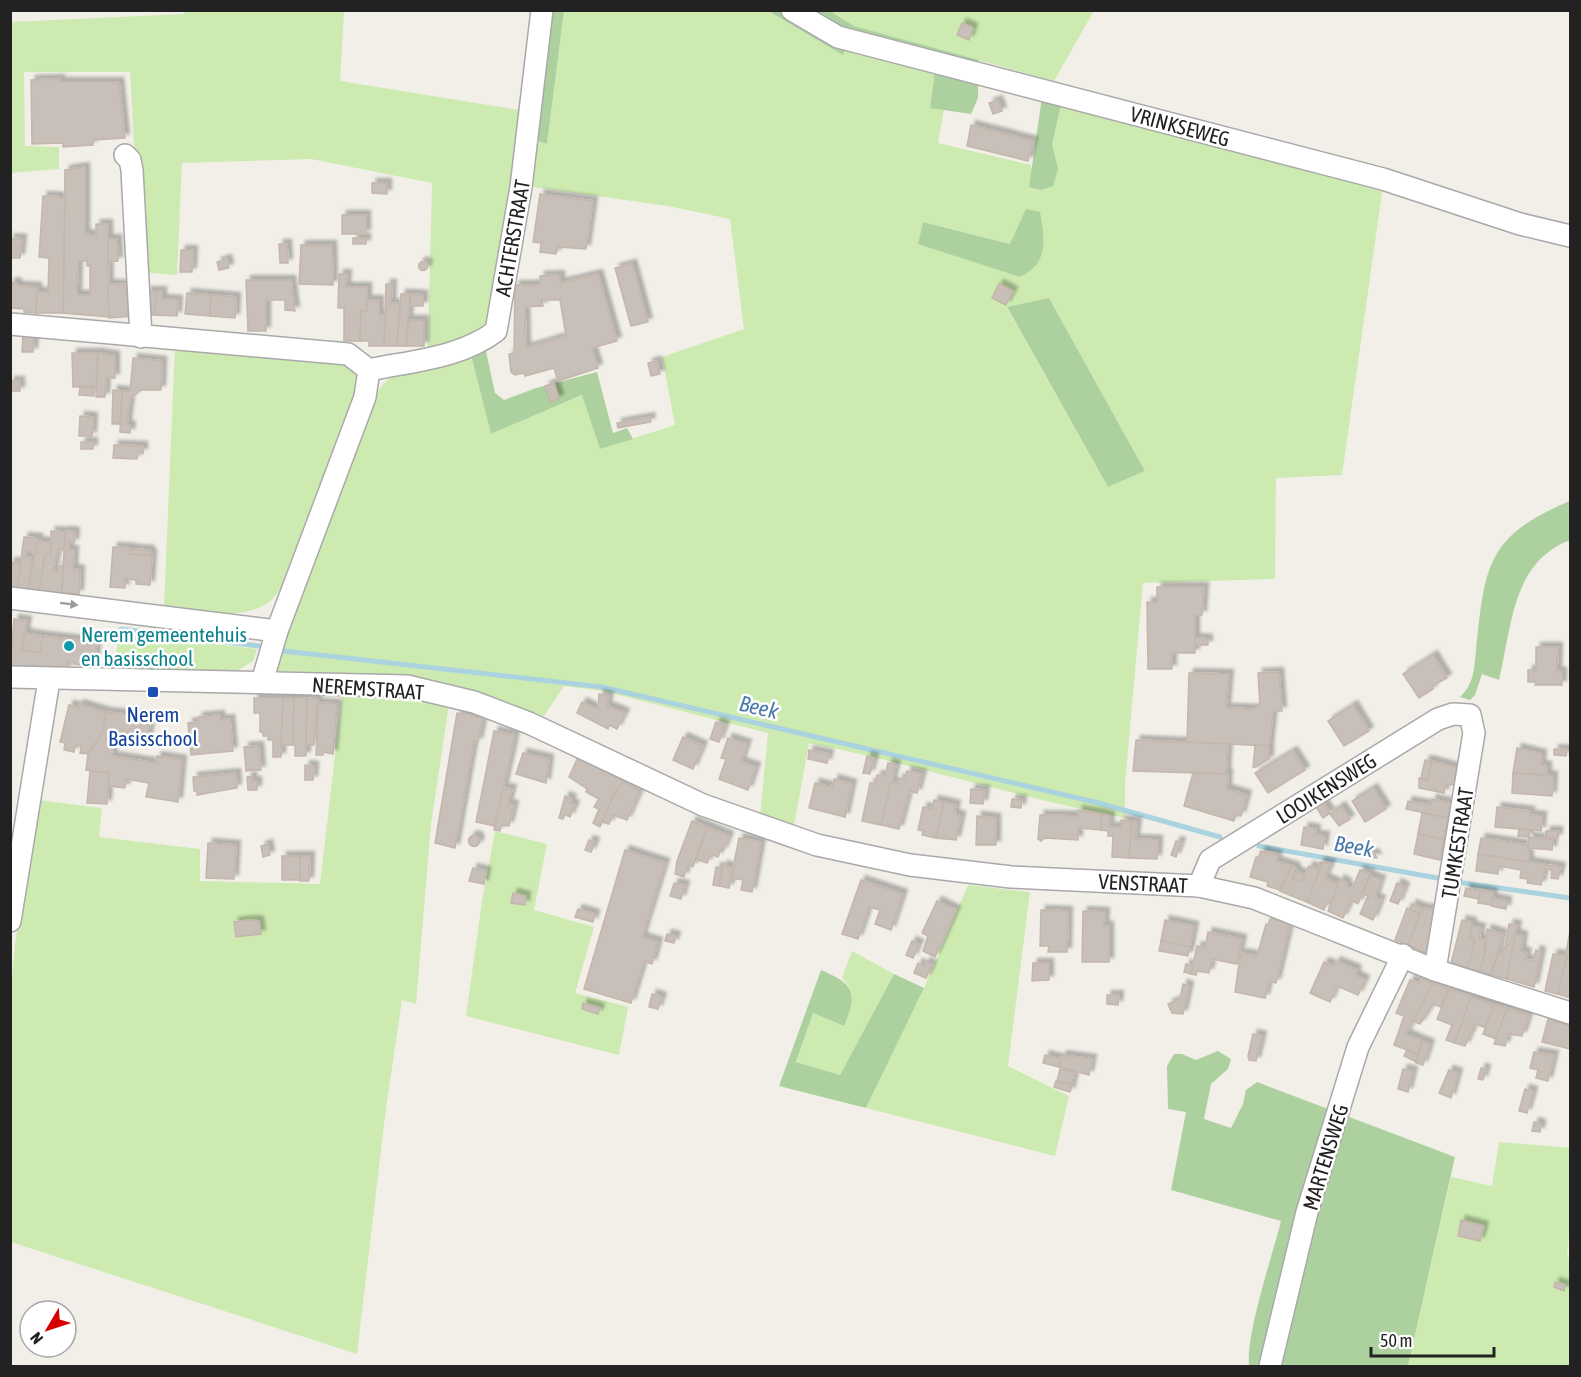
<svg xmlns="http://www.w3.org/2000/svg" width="1581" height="1377" viewBox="0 0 1581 1377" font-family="'Asap Condensed',sans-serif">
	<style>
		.grass { fill: #cdebb0; fill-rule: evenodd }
		.forest { fill: #add19e }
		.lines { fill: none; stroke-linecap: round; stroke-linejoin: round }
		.stream { stroke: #aad3df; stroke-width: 5 }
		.building { fill: #c7bfb8; stroke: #c4b6ab; stroke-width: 1.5; fill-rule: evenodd; filter: url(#shadow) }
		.minor-casing { stroke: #a9a9a9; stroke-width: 24 }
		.minor { stroke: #fff; stroke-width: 21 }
		.oneway { fill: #9c9c9c }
		.culture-dot { fill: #0f9aa8; stroke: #fff; stroke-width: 2 }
		.transit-dot { fill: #1a4fb4; stroke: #fff; stroke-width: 2 }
		.labels { text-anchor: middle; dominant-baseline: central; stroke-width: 5; stroke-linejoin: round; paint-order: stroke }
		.street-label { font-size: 21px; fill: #222; stroke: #fff }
		.culture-label { font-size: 21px; fill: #0d838f; stroke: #fff; text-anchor: start }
		.transit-label { font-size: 21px; fill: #164399; stroke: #fff }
		.water-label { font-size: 22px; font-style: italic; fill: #4a7aab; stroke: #fff }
	</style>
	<defs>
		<filter id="shadow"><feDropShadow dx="4.5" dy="-4.5" stdDeviation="1.5" flood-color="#0004"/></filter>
	</defs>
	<rect width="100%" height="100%" fill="#f2efe9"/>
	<g class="grass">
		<path d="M185,10L344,11L340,81L525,111L492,312C478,343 458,339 428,347L432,183L311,159L182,163L177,275L141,272L130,72H24L25,146L59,147V169L11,173L10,22L184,14Z"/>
		<path d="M834,10L1094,11L1054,81L854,26L833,13Z"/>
		<path d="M564,11H767L843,54L846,47L935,71L930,107L944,110L938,143L1031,165V168L1054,155L1052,144L1062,101L1383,186L1342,475L1276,478L1275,579L1143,583L1125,784V818C1018,798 915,764 809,743L794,826L760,816L768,733L603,691L564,686L544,716C521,708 499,698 475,691C411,673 341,673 274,671L283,640L378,391L388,379L402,374L471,355L491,434L583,395L600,449L675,425L662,357L744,329L730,219L668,206L526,186L532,139L547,144ZM923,222L1010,244H918ZM1049,298L1145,471L1108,487L1007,308Z"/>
		<path d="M175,345L344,363C357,371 359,374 356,389L281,587C262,627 199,611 164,607Z"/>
		<path d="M119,632L257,649L253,661L237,671H114Z"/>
		<path d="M342,695L449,705L431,824L416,1004L402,1000L386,1108L357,1354L11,1242V990L15,945L37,800L102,808L99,837L200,849V881L320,884Z"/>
		<path d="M495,831L547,844L534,910L594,927L575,993L628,1007L619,1055L466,1016L482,901Z"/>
		<path d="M968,885L1030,892L1008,1066L1069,1096L1055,1156L866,1108L924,988Z"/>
		<path d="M852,951L894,974L840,1075L796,1062L813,1013L844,1026L850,988L842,978Z"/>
		<path d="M1499,1142L1570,1148V1223L1567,1257L1570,1258V1366H1408L1451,1177L1492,1186Z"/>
	</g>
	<g class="forest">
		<path d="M547,11H564L547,144L532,139Z"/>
		<path d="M768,11H834L833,13L854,26L979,60L978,98L971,114L930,108L935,71L846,48L843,55Z"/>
		<path d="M1042,97L1062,101L1052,144L1058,169L1053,186L1041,190L1029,187Z"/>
		<path d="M1026,209L1040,212C1045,240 1049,263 1020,277L918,244L923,222L1010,244Z"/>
		<path d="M1049,298L1145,471L1108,487L1007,307Z"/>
		<path d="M486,351L495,393L504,400L536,388L597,372L613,433L627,428L633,439L600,449L582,395L491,434L471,355Z"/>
		<path d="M1570,501V540C1512,562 1512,626 1499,680L1482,674L1475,695L1470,700L1460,697C1474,684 1474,669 1476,651C1485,566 1486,536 1570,501Z"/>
		<path d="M821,970C854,984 858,992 844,1026L813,1013L796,1062L840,1075L894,974L924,988L866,1108L779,1086Z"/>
		<path d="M1218,1051L1231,1059L1228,1069L1211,1084L1204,1119L1231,1128L1243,1104L1246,1090L1257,1082L1455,1157L1408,1366H1249C1246,1333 1272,1257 1281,1221L1171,1190L1186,1112L1168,1109L1167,1066L1174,1054H1182L1196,1060Z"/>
	</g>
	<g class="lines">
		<g class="stream">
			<path d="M121,629L259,646"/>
			<path d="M284,651L602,687L1095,802L1220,837"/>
			<path d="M1259,846L1443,879"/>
			<path d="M1463,883L1570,898"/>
		</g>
	</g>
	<g class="building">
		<path d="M962,23L973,28L969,40L957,35Z"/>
		<path d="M60,79V82H119L125,138L93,140V145L63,147V143L32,144L31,80Z"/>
		<path d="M998,100L1002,111L993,114L989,103Z"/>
		<path d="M971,125L1033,141L1028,161L967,146Z"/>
		<path d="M85,167V234L96,236V224H108L109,317L63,313L65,170ZM78,261H87V266H90V295H77Z"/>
		<path d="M372,183H387V194L372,193Z"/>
		<path d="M540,194L593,201L586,249L558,247L556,254L540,252L541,243L533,242Z"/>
		<path d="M43,196L65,197L63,313H36L37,292H48L49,258L39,257Z"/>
		<rect x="342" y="215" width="24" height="19"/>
		<path d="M10,238L22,239L20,258H10Z"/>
		<rect x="353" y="238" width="13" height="6"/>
		<path d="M108,239H117L118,261L108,262Z"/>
		<path d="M279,244H287L288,263H280Z"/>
		<path d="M301,245H332L333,285L299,284Z"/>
		<path d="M181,250H193L192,272H180Z"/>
		<path d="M227,259L229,268L219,270L217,262Z"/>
		<circle cx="423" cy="266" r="4.5"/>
		<path d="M632,264L648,322L631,326L615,268Z"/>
		<path d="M339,274H347L346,287H367V311H361L360,341H344V308H338Z"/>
		<path d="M598,274L617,341L592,348L598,368L558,381L554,368L525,376L524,373L515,375L511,372L509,354L514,353L515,285H540V276L560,275V283ZM542,300H560L566,336L526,348L525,307L543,306Z"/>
		<path d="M246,280H291L295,311L285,310V300H266V331H248Z"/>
		<path d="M15,282L19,286L37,287L36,313L24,312V309L10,308V283Z"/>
		<path d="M108,284L133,285L134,316L109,318Z"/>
		<path d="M386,284H392L391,303L400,304L397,346H384Z"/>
		<path d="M999,284L1013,291L1006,305L992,298Z"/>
		<path d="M147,291H156L155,315H147Z"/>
		<path d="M156,291H162V299L178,300L177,316L155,315Z"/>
		<path d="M187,293L211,295L210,316L185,314Z"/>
		<path d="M401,294H410L406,346H397Z"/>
		<path d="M410,294L423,295V306H410Z"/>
		<path d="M211,295L236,297L235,318L210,316Z"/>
		<path d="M367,300H379V315L385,316L384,346H369V341H360L361,311H367Z"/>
		<path d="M409,320H424V346H406Z"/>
		<path d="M23,335L34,336L33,352H22Z"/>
		<path d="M72,353H98L96,386L73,387Z"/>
		<path d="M98,353L115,356V378H106L105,397H96Z"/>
		<path d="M133,358L162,361L161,390H141L130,399L127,425L131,426L130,433L120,432L122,391H130Z"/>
		<path d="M657,361L660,374L651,376L648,363Z"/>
		<rect x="10" y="381" width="10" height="10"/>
		<path d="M554,383L559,398L550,402L545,386Z"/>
		<path d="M80,387L94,388V396L79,395Z"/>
		<path d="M113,390L122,391L120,424H112Z"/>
		<path d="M80,416L93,417L92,436H79Z"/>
		<path d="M650,417L651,422L618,428L617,423Z"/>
		<rect x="81" y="442" width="12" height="7"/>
		<path d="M114,445L143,446V453L138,452L137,459L113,458Z"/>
		<path d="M51,531L65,532L64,550L58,549L53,571L58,572V566H63L62,593L39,591L45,554H51Z"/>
		<path d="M65,531L75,532L74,543H69V550H74L73,569L80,570L79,594L62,593Z"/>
		<path d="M24,537L38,538L36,551H26V557L33,558L28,590L17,588Z"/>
		<path d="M37,541L51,543V554H45L39,591L28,590Z"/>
		<path d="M113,547L131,548L130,554L152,555L150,585L136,584V580L125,579V588L110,587Z"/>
		<path d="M131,549L149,550L152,555L130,554Z"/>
		<path d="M10,562L21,563L17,588L10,587Z"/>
		<path d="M1157,587H1204L1202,615H1195V653H1172V669H1148L1147,602H1157Z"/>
		<path d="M14,619L27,621L22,650L40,652L43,636L97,642L94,667L74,664V662H67V670L10,666Z"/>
		<path d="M25,633L43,636L40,652L22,650Z"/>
		<path d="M1195,638L1208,639V645H1195Z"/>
		<path d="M1536,647H1558L1557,671L1562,672V685H1535L1536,682H1528V670H1536Z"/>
		<path d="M1433,655L1447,678L1432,686L1433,689L1419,698L1403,674Z"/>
		<path d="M1279,672L1282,711H1273L1269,746L1187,742L1189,673L1229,674L1226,708L1254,709L1260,707L1258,673Z"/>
		<path d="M599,694L609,696L607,706L625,713L617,729L609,725L608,729L577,713L582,702L598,710Z"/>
		<path d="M254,698H283L281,757H273V740H268V736H263V732H260V713H254Z"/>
		<path d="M283,698H294L293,745H281Z"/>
		<path d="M294,698H307L306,756H295V745H293Z"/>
		<path d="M307,698L318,699L314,745H306Z"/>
		<path d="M318,703L337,704L333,754L323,752V755H316Z"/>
		<path d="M79,704L106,712L103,732L88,754L80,753L81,746L75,745L74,752L64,750L65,743L60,742L69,705L79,707Z"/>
		<path d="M1353,705L1369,731L1344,746L1328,721Z"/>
		<path d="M106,712L151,717L148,738L115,734L112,756L156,763L157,756L182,760L178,802L146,797L149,783L126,779L125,788L108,786L109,773L86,770L88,754L103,732Z"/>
		<path d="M457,713L483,718L478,742L474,741L455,848L435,843Z"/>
		<path d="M220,715V720L230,719L233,751L191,755L188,723L198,722V717Z"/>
		<path d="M716,722L725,725L719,742L710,739Z"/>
		<path d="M494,731L515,735L495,826L476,822Z"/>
		<path d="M683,737L703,746L693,769L673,760Z"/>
		<path d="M728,738L747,744L741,762L756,767L748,790L719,779L726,759L721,758Z"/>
		<path d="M1136,740L1228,744L1226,774L1133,771Z"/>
		<path d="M1255,745L1269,746V759L1256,767H1253Z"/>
		<path d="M259,746L261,770L246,771L244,747Z"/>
		<path d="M1517,748L1542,754L1541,765L1547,766V775L1513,773Z"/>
		<path d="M1554,749L1567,750L1566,756L1554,755Z"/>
		<path d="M809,750L829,754L827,763L808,759Z"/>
		<path d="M1293,751L1305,770L1268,793L1255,773Z"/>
		<path d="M523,753L549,759L546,783L516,774Z"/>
		<path d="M867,756L874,758L870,774L863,773Z"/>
		<path d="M578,757L623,781L611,800L600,827L593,823L599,809L594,807L599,799L586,792L587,789L569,777Z"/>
		<path d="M1425,760L1432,761L1428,780L1421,778Z"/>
		<path d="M1432,761L1457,768L1454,785L1446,784L1444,793L1419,788V778L1428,780Z"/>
		<path d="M888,763L896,765L881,825L862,821L870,783L875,784L877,775L885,776Z"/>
		<path d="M305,765L314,766L313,780H305Z"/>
		<path d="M90,771L109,773L107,804L87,803Z"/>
		<path d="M907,771L922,774L917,793L909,791L899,829L881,825L891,782L898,784L899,778L905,780Z"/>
		<path d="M236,773L237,788L197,795V791H194L193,777Z"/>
		<path d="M1193,773L1228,774L1227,789L1247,795L1241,816L1236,814L1234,821L1184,806Z"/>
		<path d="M1513,773L1553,776L1552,796L1512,793Z"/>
		<path d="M252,776V782L257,781V790H248L247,777Z"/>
		<path d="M834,779L852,784L845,817L809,808L815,783L832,787Z"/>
		<path d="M623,781L640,791L627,820L613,815L609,824L602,822L611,800Z"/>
		<path d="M503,788L512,789L508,804L514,805L509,826L501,825L500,831L494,830Z"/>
		<path d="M1373,788L1386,809L1365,822L1352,801Z"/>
		<path d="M971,789L985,790L983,804L970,803Z"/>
		<path d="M565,796L572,799L570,803L575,805L570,817L565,814L563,819L559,818Z"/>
		<path d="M1012,799L1022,800L1021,808L1011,807Z"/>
		<path d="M1432,799L1451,803L1448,818L1406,809L1408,801L1431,805Z"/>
		<path d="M934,800L944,802L936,838L922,835L923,831L918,830L923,807L932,809Z"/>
		<path d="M944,802L956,805L954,814L961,816L956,840L936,838Z"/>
		<path d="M1323,802L1330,813L1323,818L1316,807Z"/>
		<path d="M1341,806L1350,819L1339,826L1330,814Z"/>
		<path d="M1497,807L1530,811V815L1542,816L1541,831L1495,827Z"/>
		<path d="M1078,810L1102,814L1101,830L1078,828V840L1045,838L1041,841L1038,839L1040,815L1078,816Z"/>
		<path d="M1422,813L1448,818L1444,840L1418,834Z"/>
		<path d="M1102,814L1110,816L1109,827H1121V820L1132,821L1129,858L1112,857L1113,836H1108V831L1101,830Z"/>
		<path d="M977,816L996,818V845H976Z"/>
		<path d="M692,821L707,827L693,867L687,864L684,877L675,874L677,861Z"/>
		<path d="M1132,821L1137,822L1135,839L1158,840L1157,859L1129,858Z"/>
		<path d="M707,827L729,836L723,851L721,849L718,857L711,854L707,863L696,859Z"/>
		<path d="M1304,827L1316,829L1315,835L1325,836L1323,849L1301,845Z"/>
		<path d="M1519,829L1530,830L1529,837L1518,836Z"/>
		<path d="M1546,831H1558V838H1545Z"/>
		<path d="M1418,834L1444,840L1440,860L1414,854Z"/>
		<circle cx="474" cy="841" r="5.5"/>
		<path d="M1529,837L1553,840L1552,850L1528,848Z"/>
		<path d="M739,838L761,842L752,892L741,890L743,880L731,878Z"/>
		<path d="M1481,838L1528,845L1529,862L1478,854Z"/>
		<path d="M589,840L595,842L591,852L585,850Z"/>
		<path d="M1176,841L1181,842L1176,857L1171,855Z"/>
		<path d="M208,843L236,845L234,879L206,878Z"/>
		<path d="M268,844L270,855L263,857L261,846Z"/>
		<path d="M625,850L665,863L642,937L658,942L652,964L644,961L631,1003L584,989Z"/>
		<path d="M1261,851L1278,855L1276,861L1292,866L1280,890L1267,886L1268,882L1250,877L1256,857H1259Z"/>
		<path d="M1364,852L1375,854L1377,858L1363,857Z"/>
		<path d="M1478,854L1561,867L1558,879L1551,878L1552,870L1545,869L1541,885L1527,883L1528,879L1520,878L1521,870L1499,866L1498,874L1476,871Z"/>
		<rect x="282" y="856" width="18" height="24"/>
		<path d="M300,856H310L309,881H300Z"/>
		<path d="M1320,862H1323L1307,902L1280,891L1292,866L1296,868L1293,879L1301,882L1309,866L1318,869Z"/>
		<path d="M1323,862L1331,864L1325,878L1338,884L1331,904L1327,902L1324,910L1307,902Z"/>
		<path d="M723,865L733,868L729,888L719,886Z"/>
		<path d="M716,867L722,868L719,886L713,885Z"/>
		<path d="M473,868L486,871L484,884L469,881Z"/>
		<path d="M1360,870L1370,874L1358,904L1351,900L1343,918L1328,911L1340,879L1347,883L1346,886L1352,889Z"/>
		<path d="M1295,871L1305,875L1301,882L1293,879Z"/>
		<path d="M1370,876L1381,880L1375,898L1381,900L1373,920L1360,914L1368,896L1362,894Z"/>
		<path d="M861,880L903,894L891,930L875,924L880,910L869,907L858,939L842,934Z"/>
		<path d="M674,883L685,885L681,899L670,896Z"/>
		<path d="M1397,883L1405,887L1398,904L1390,901Z"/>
		<path d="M1466,888L1480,891L1479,899L1464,896Z"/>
		<path d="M1480,890L1493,893L1491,905L1478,903Z"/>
		<path d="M513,893L526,896L525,905L511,903Z"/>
		<path d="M1492,898L1507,901L1506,909L1491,906Z"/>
		<path d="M937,901L956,910L935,957L923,951L928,936L922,933Z"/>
		<path d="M1412,904L1422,908L1420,914L1410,910Z"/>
		<path d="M1407,908L1420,914L1408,945L1395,940Z"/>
		<path d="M1422,908L1436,910L1433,937L1426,953L1408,945Z"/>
		<path d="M578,909L595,914L593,922L575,917Z"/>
		<path d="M1041,910L1068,911L1067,952H1048L1049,946H1040Z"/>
		<path d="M1083,911L1105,912L1104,926H1109V962H1082Z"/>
		<path d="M1271,918L1290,924L1276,983L1269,981L1265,998L1235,992L1240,956L1242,953L1257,956L1266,924L1268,925Z"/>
		<path d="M251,920L259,921L261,934L236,937L234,922Z"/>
		<path d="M1165,920L1194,926L1190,947L1161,941Z"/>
		<path d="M1462,920L1472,922L1470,937L1474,938V946L1467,968L1451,963Z"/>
		<path d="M1509,924L1517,925L1507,979L1491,975L1498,953L1501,954L1503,947L1505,948Z"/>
		<path d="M1472,926L1481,928L1479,938L1486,940L1484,949L1486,950L1480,971L1467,968L1474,946V938L1470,937Z"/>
		<path d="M1487,929L1503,934L1491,975L1480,971L1486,950L1484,949Z"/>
		<path d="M1208,932L1242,939L1237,964L1212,959L1209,973L1197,971L1196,975L1191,974L1197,946L1205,948Z"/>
		<path d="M1570,932V998L1558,994Z"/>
		<path d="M667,934L676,936L674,943L665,941Z"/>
		<path d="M1515,934L1523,936L1521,951L1527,953L1525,959L1533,961L1536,950L1541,952L1534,987L1507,979Z"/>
		<path d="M912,941L919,944L913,958L906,955Z"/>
		<path d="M1161,941L1190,947L1188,956L1159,951Z"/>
		<path d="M1553,954L1567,956L1558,994L1545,991Z"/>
		<path d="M1336,961L1357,970L1355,975L1365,980L1358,995L1337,986L1330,1002L1310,993L1324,962L1334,966Z"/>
		<path d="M926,962L932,965L926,978L914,973L918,963L924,966Z"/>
		<path d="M1033,963H1049V980L1032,981Z"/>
		<path d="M1186,964L1193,966L1191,974L1184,972Z"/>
		<path d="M1421,979L1433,983L1406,1034L1422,1041L1418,1054L1394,1045L1404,1016L1396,1013L1410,980L1420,983Z"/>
		<path d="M1433,983L1449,989L1441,1007L1433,1004L1420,1024L1413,1021Z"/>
		<path d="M1183,984L1189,986L1183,1014L1172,1013L1168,1004L1180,999Z"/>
		<path d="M1449,989L1471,997L1455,1043L1446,1040L1452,1025L1437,1019Z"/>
		<path d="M652,994L662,997L658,1009L649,1007Z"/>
		<path d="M1107,995H1119L1118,1005L1107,1004Z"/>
		<path d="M1471,997L1494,1005L1486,1028L1475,1024L1465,1046L1455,1043Z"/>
		<path d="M583,1003L600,1008L598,1014L582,1009Z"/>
		<path d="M1494,1005L1507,1008L1496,1039L1483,1034Z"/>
		<path d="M1507,1008L1529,1015L1522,1036L1508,1034L1505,1046L1494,1044Z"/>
		<path d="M1548,1019L1570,1025V1049L1542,1042Z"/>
		<path d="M1253,1034L1262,1036L1256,1061L1249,1060L1248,1056Z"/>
		<path d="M1422,1041L1430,1044L1423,1065L1416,1063Z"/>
		<path d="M1407,1050L1418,1054L1416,1062L1404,1056Z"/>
		<path d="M1534,1052L1554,1055L1548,1081L1536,1078L1538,1070L1530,1068Z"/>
		<path d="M1045,1055L1061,1059L1059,1067L1043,1063Z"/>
		<path d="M1062,1055L1092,1059L1089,1075L1059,1067Z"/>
		<path d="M1481,1068L1486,1069L1483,1080L1478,1079Z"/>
		<path d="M1060,1069L1075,1072L1072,1084L1057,1081Z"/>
		<path d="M1403,1069L1413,1071L1408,1092L1398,1089Z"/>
		<path d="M1449,1070L1458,1073L1451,1098L1439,1093Z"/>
		<path d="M1056,1081L1072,1085L1070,1092L1054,1087Z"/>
		<path d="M1525,1089L1533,1091L1527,1113L1519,1111Z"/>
		<path d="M1534,1122L1541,1124L1540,1132L1532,1131Z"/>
		<path d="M1461,1220L1484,1226L1480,1241L1458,1236Z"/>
		<path d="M1555,1282L1565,1285L1564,1291L1554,1287Z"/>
	</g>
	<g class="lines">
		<g class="minor-casing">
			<g id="minor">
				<path d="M792,10L838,37L1383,179L1520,224L1570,236"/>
				<path d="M125,155L130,160L132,170L141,337"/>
				<path d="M10,324L348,354L369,370"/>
				<path d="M369,370C411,361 461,358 496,331L521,187L542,10"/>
				<path d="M10,598L277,631"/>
				<path d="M10,677L407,686L474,702L529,723L703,805L817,845L910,865L1011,877L1199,886L1254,898L1435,970L1570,1013"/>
				<path d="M262,682L277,631L365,397L369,370"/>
				<path d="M1199,886L1210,860L1438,719L1453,714L1470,715L1474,733L1435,970"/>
				<path d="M10,921L49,680"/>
				<path d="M1270,1366L1307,1212L1358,1047L1403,955"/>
			</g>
		</g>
		<use href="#minor" class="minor"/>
	</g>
	<defs><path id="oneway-solid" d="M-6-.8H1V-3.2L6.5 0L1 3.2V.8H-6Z" transform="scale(1.5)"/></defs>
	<use class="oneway" href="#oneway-solid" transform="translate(69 604) rotate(7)"/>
	<circle class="culture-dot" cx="69" cy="646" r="6"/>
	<rect class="transit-dot" x="147" y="686" width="12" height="12" rx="3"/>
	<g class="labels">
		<g class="street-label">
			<text transform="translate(1180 126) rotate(15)">VRINKSEWEG</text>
			<text transform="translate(512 238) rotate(-80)">ACHTERSTRAAT</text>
			<text transform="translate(368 688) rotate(4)">NEREMSTRAAT</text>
			<text transform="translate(1326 788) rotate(-32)">LOOIKENSWEG</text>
			<text transform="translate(1457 843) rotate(-81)">TUMKESTRAAT</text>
			<text transform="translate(1143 883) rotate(3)">VENSTRAAT</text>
			<text transform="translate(1325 1157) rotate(-73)">MARTENSWEG</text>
		</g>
		<g class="culture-label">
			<text x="81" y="634">Nerem gemeentehuis<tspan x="81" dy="24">en basisschool</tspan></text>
		</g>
		<g class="transit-label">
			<text x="153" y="714">Nerem<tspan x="153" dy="24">Basisschool</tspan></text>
		</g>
		<g class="water-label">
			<text transform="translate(759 707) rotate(13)">Beek</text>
			<text transform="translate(1354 846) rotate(10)">Beek</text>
		</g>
	</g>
	<rect width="1581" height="1377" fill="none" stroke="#222222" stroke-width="24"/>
	<g transform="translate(48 1329) rotate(231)"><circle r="28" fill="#ffffff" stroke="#a7a7a7" stroke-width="1.5"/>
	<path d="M0-4.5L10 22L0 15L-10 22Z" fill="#d40000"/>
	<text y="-9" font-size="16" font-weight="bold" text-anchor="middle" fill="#222222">N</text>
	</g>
	<path d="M1371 1347v9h123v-9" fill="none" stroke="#222222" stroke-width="3"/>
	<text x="1380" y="1347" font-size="18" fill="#222222" stroke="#ffffff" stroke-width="4.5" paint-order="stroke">50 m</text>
</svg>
